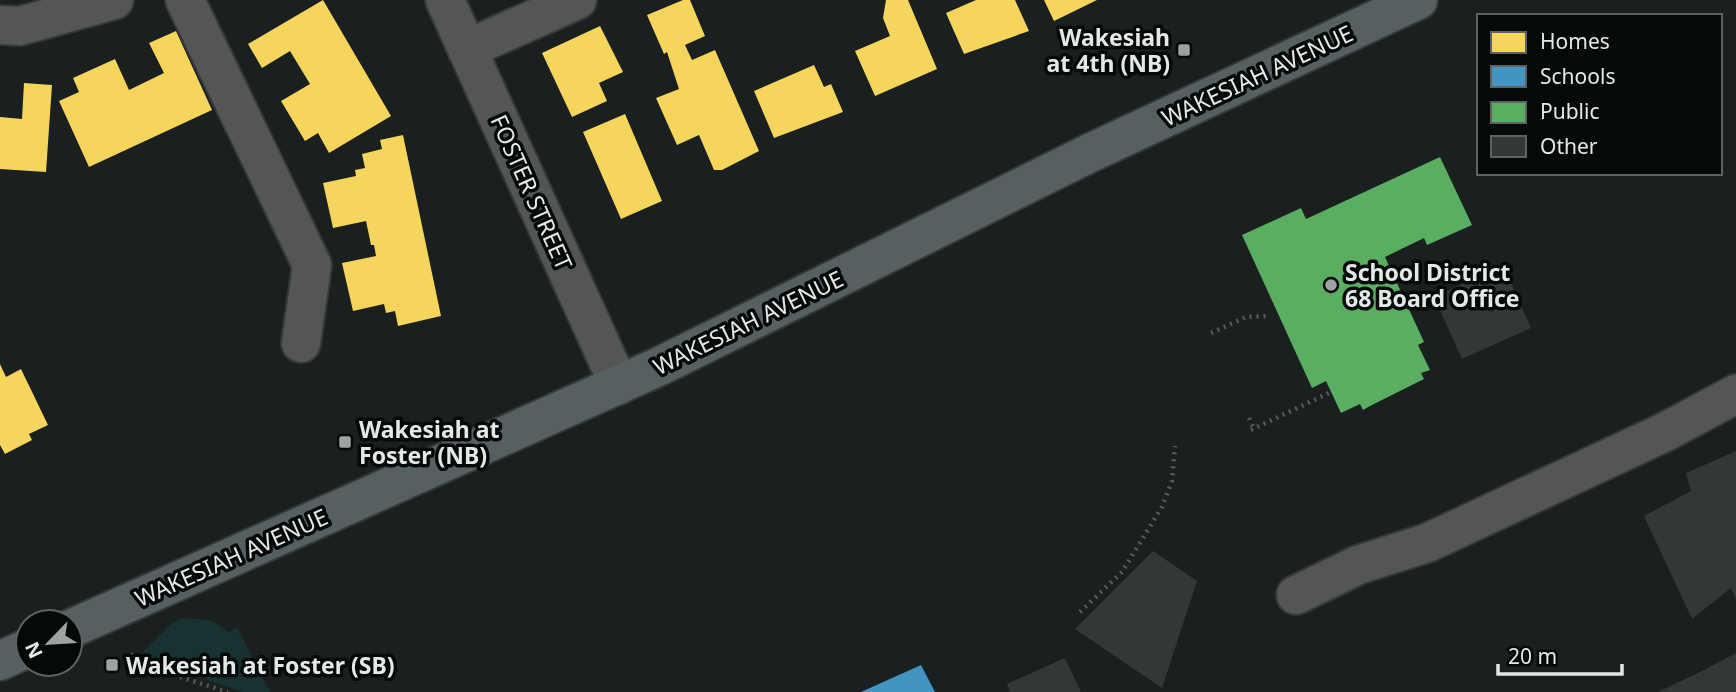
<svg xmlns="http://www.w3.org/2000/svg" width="1736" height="692" viewBox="0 0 1736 692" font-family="'Noto Sans',sans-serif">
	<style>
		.green { fill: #183131 }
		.homes { fill: #f6d55c }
		.schools { fill: #4393c3 }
		.public { fill: #5aae61 }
		.building { fill: #333737 }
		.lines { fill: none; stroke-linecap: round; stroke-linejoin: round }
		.minor-casing { stroke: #363939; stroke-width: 42 }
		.major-casing { stroke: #363939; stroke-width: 42 }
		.path { stroke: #595c5c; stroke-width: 4.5; stroke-dasharray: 2 5; stroke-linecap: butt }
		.minor { stroke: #545656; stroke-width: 38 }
		.major { stroke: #566060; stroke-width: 38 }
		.poi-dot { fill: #9da2a2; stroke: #060909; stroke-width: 2.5 }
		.labels { text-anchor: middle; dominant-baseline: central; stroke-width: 7; stroke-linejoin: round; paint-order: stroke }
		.poi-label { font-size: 23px; font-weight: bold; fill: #e3e8e8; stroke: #060909; text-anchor: start }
		.street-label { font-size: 23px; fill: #e3e8e8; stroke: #060909 }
	</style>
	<rect width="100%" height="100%" fill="#1a1f1f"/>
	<path class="green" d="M182,618L210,620L229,632L237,627L270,692H244L144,659L142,653L172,623Z"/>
	<g class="homes">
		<path d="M323,0L391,116L329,153L318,133L305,141L281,101L310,84L290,51L262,68L248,44Z"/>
		<path d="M683,0H690L705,36L685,45L692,60L715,50L759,151L722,170H714L699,135L677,145L656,98L679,89L667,52L664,54L647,15Z"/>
		<path d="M886,0H908L937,69L875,96L855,51L890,36L883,18Z"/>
		<path d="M976,0H1015L1029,31L964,54L946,13Z"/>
		<path d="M1044,0H1097L1054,21Z"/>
		<path d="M600,26L623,72L599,83L607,101L572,117L542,53Z"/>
		<path d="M176,31L212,110L89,167L59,101L79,92L73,78L115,59L129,90L164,73L149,43Z"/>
		<path d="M814,65L824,87L831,84L843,112L774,138L754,91Z"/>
		<path d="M24,83L52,85L46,172L0,169V117L22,119Z"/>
		<path d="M625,114L662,201L621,219L583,132Z"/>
		<path d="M403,135L441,316L398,326L395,311L386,313L384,304L353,311L342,263L376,256L374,245H371L366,221L333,228L323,183L356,176L355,170L365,168L362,154L382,149L380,140Z"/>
		<path d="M0,364L6,377L21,369L48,425L29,434L32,440L5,454L0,445Z"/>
	</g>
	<path class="schools" d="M921,665L935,692H861Z"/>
	<path class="public" d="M1440,157L1472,225L1427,245L1424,238L1385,257L1424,342L1418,345L1430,370L1421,373L1424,379L1370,406L1363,410L1360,404L1341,413L1326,381L1312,388L1242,235L1301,208L1306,219Z"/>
	<g class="building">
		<path d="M1503,265L1531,328L1462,359L1434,297Z"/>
		<path d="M1736,451V599L1731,588L1692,619L1644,516L1691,491L1686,473Z"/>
		<path d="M1153,551L1197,581L1162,688L1075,629Z"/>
		<path d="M1736,653V692H1658L1700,672Z"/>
		<path d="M1065,658L1081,692H1010L1007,684Z"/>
	</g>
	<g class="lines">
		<g class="minor-casing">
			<g id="minor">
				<path d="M185,0L312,265L301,343"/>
				<path d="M445,0L619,385"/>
				<path d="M0,25L20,26L114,0"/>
				<path d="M467,49L577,0"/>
				<path d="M1296,595L1358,565L1427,543L1665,432L1736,394"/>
			</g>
		</g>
		<g class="major-casing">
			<g id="major">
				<path d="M70,629L658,367L1092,152L1418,0"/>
				<path d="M0,661L28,648"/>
			</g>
		</g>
		<g class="path">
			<path d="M1211,333L1246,317L1270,316"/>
			<path d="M1249,418L1254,429"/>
			<path d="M1251,430L1331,392"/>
			<path d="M1080,612L1122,572L1162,507L1172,481L1175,446"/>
			<path d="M130,654L145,666L228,692"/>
		</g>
		<use href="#minor" class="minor"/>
		<use href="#major" class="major"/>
	</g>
	<g class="poi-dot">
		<rect x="1177" y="43" width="14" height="14" rx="3.5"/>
		<circle cx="1331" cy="285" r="7"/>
		<rect x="338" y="435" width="14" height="14" rx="3.5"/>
		<rect x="105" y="658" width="14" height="14" rx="3.5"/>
	</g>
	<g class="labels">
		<g class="poi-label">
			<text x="1170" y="37" text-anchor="end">Wakesiah<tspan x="1170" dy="26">at 4th (NB)</tspan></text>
			<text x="1345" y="272">School District<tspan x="1345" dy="26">68 Board Office</tspan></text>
			<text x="359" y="429">Wakesiah at<tspan x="359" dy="26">Foster (NB)</tspan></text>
			<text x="126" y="665">Wakesiah at Foster (SB)</text>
		</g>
		<g class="street-label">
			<text transform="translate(1257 75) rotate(-25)">WAKESIAH AVENUE</text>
			<text transform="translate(532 192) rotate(66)">FOSTER STREET</text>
			<text transform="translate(748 322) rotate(-26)">WAKESIAH AVENUE</text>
			<text transform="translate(231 557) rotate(-24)">WAKESIAH AVENUE</text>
		</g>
	</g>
	<rect x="1477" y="14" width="245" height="161" fill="#060909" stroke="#5e6262" stroke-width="2"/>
	<rect x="1491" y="32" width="35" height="21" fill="#f6d55c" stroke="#5e6262" stroke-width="2"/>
	<text x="1540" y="49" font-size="21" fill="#e3e8e8">Homes</text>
	<rect x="1491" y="66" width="35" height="21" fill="#4393c3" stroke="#5e6262" stroke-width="2"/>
	<text x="1540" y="84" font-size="21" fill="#e3e8e8">Schools</text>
	<rect x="1491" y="102" width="35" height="21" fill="#5aae61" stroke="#5e6262" stroke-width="2"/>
	<text x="1540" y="119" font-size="21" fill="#e3e8e8">Public</text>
	<rect x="1491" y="136" width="35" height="21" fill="#333737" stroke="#5e6262" stroke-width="2"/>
	<text x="1540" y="154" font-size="21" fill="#e3e8e8">Other</text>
	<g transform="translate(49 643) rotate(245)"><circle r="33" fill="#060909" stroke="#5e6262" stroke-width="2"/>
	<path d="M0-5L12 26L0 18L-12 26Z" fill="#9da2a2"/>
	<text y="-10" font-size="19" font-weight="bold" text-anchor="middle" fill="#e3e8e8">N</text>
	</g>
	<path d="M1498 664v10h124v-10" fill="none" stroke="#e3e8e8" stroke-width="3.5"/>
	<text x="1508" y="664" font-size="21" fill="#e3e8e8" stroke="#060909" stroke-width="5" paint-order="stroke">20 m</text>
</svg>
